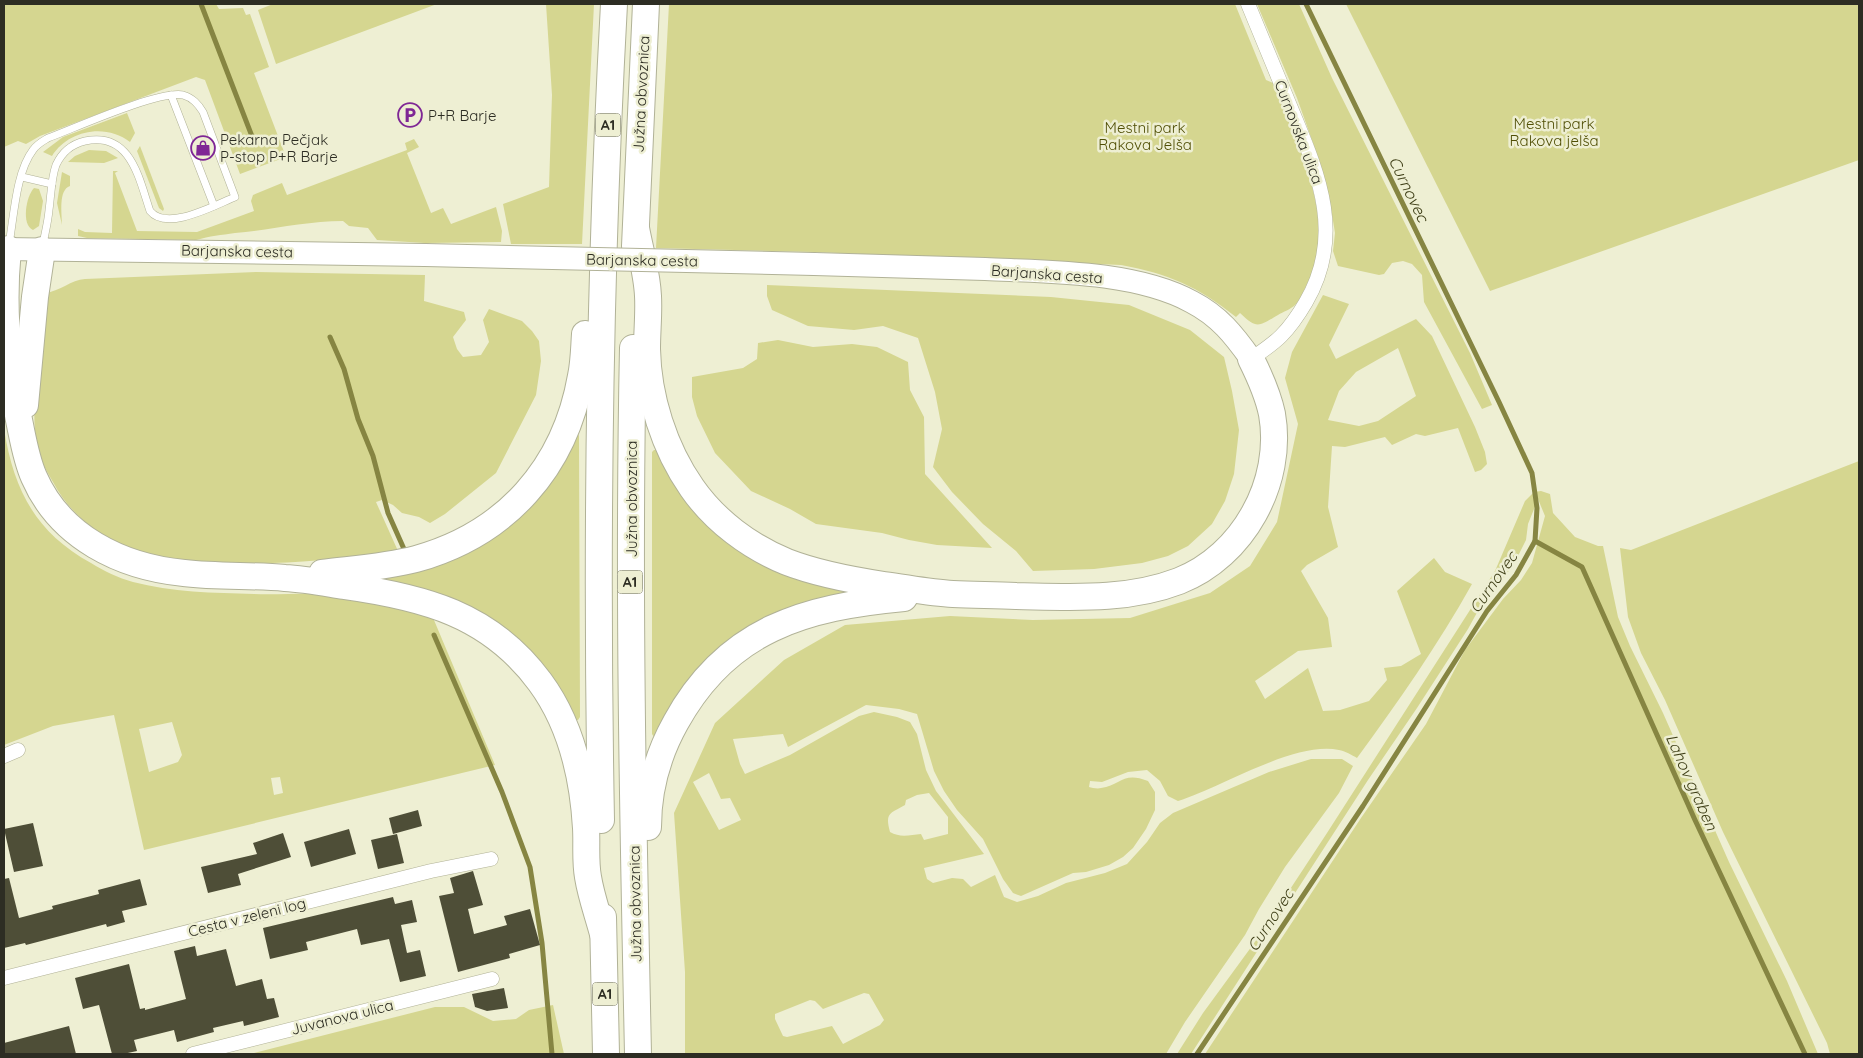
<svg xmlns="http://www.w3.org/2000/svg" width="1863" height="1058" viewBox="0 0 1863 1058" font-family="Quicksand,sans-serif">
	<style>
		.green { fill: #d5d690; fill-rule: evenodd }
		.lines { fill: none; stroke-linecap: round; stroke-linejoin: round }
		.stream { stroke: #868542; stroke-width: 5 }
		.building { fill: #4e4e37 }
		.service-casing { stroke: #b1b297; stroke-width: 8 }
		.minor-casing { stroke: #b1b297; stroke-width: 15 }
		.primary-casing { stroke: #b1b297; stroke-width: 24 }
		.motorway-casing { stroke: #b1b297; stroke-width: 28 }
		.service { stroke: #fff; stroke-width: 7 }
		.minor { stroke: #fff; stroke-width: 14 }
		.primary { stroke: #fff; stroke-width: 22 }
		.motorway { stroke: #fff; stroke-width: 26 }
		.primary-bridge-casing { stroke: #b1b297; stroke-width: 24; stroke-linecap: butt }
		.primary-bridge { stroke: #fff; stroke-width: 22 }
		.labels { text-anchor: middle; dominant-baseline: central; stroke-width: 5; stroke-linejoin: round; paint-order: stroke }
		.shield { fill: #eeefd3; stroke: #676758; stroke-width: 1 }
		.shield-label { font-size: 14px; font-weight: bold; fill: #2d2d23 }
		.street-label { font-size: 15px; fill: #2d2d23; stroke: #eeefd3 }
		.poi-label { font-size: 15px; fill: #2d2d23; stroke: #eeefd3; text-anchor: start }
		.park-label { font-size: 15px; fill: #504f05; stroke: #eeefd3 }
		.water-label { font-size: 16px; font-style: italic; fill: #3e3e16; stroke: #eeefd3 }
	</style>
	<rect width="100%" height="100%" fill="#eeefd3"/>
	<g class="green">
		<path d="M4,4H216L219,9L243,8L246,15L250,14L269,67L254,73L286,157L240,174L205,80L196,77L40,136L26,144L18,141L4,147Z"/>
		<path d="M273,4H437L276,64L258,10Z"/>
		<path d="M546,4H594L582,244H511L503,204L549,187L552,95Z"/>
		<path d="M669,4H1235L1266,80L1273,83C1296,142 1339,220 1308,282C1304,290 1300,300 1295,305C1291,309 1283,312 1278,315C1258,327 1257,329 1240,313L1236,317C1197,286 1169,274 1121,265L815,252L656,248Z"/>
		<path d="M1257,4H1299L1332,78L1470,353L1492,405L1482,409L1424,302L1422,275L1412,264L1403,261L1392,263L1384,274L1379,275L1338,266L1333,251L1335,233L1329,196L1318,157L1297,98Z"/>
		<path d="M1346,4H1859V160L1490,291Z"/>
		<path d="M127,113L135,133L130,142C106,123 68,130 52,156L43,152L63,137Z"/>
		<path d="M414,139L419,147L407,153L431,213L443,208L451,224L496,207L502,231L501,242L425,243L377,240L368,228L349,226L343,221C306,221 271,230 235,233C221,235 210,236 196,240L87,238L78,236V229L85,232L112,233L113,171H118L115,173L137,231L197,232L254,211L251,201L253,195L282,183L287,195L407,150L405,143Z"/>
		<path d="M140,146L164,209L163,211L159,208L137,151Z"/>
		<path d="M89,150L106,151L118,158L104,163L68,162L75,156Z"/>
		<path d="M62,172L70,176V186C58,190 62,214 62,225L57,203Z"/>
		<path d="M34,188L39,189L43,201L39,226L33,230C21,225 26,196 34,188Z"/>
		<path d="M256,272L425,275L424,301L464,312L466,320L453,337L457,349L463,357L481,355L489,342L483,320L489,309L522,321L532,331L539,341L541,361L536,395L496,473L445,514L430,523L419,517L402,513L393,505L382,500L376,502L398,551C356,557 314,562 271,563C191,565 95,561 53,482C46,470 39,458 37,444C32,420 35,393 38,369C41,343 43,318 46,293C60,291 71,280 85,279Z"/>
		<path d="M767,285L1051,297L1129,305L1190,330L1224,357L1232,391L1239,430L1234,474L1225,501L1212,524L1188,546L1168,556L1142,563L1094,569L1033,571L1016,551L983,524L952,492L933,467L942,429L935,392L918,338L883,326L854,330L808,326L772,310L767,296Z"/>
		<path d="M1323,295L1349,304L1329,345L1336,359L1416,319L1432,336L1475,427L1485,452L1487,464L1481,470L1475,472L1458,428L1425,436L1416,434L1392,445L1385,437L1345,447L1332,446L1328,507L1338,547L1307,565L1301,571L1328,618L1332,647L1298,651L1255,681L1265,699L1308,668L1323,711L1340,710L1369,701L1387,680L1384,668L1401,666L1421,654L1397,591L1434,558L1445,572L1472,584C1438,645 1398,702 1357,758C1352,755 1345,751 1339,750C1294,741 1223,787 1178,801L1168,796L1160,781L1147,770L1128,772L1102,782L1090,781L1089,787C1092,788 1098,789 1101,788C1121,785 1123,771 1148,781L1155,792V810L1146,829L1133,848L1123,857L1109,865L1086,872L1073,873L1021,896L1013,893L1003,879L983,839L957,810L944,791L934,771L917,714L899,709L866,705L788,747L783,734L733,739L740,764L745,774L790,755L859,716L874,712L897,717L910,722L917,734L926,770L936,791L984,854L924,868L927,879L933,883L952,878L963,879L971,887L995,875L1004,897L1017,902L1038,896L1066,883L1105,873L1127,864L1147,842L1160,823L1173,813L1269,772L1311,759H1342L1353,766L1339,793L1285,867L1259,909L1245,935L1185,1022L1166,1054H685V972L674,813L715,723L784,660L845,625L950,616L1033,620L1130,618L1210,593L1250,566L1277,522L1298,424L1285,378L1292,352ZM1398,348L1416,396L1378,421L1359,426L1328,420L1339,391L1356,372ZM709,773L721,799L730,798L741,820L719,830L693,782ZM929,793L948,817V834L924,840L921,834C910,835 900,838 890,832C885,813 889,814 905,805L906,800L917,795ZM864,993L869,994L884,1020L880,1025L843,1044L832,1026L787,1037L783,1036L775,1019V1014L810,1000L815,1001L823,1009Z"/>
		<path d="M778,340L813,347L852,344L877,347L908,362L910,390L924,417L925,474L992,548L937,545L909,540L882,533L816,524L790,509L751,491L715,453L697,416L692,397V377L743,368L757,359L758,343Z"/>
		<path d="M4,429C14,490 35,532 91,563C104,571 118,578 133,582C171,592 214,593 254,594C282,595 312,592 341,595C371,599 401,607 431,613L495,765L144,850L114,715L53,726L4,745ZM172,722L182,755L178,762L149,772L139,729ZM280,777L283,793L274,795L271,778Z"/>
		<path d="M577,432L579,436L580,717L578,720H575L433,592L393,582L365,578L444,561Z"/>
		<path d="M654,450H657L681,493L867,592C840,597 811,601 785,610C718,632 686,678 654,737L652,734V452Z"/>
		<path d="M1859,461V1054H1830L1827,1043L1723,832L1665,700L1641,653L1628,617L1620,548L1631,550Z"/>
		<path d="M1541,491L1550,494L1553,513L1575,537L1598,546H1603L1618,617L1630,646L1663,713L1729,862L1787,981L1818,1054H1205L1361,818L1426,724L1465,650L1503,599L1521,580L1532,563L1545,516L1538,499L1528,524L1526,540L1515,562L1503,579L1485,598L1468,629L1417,708L1368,780L1191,1054H1177L1203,1013L1260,935L1327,833L1495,571L1525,501L1534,492Z"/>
		<path d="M553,1005L564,1054H250L435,1007H464L493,1021L516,1019L529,1010Z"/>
	</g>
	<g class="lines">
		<g class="stream">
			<path d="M201,4L255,144"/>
			<path d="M330,337L344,369L358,419L373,456L388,513L404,549"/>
			<path d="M1535,541L1582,567L1695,820L1805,1054"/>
			<path d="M434,635L502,792L530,867L542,943L552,1054"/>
			<path d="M1197,1054L1363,806L1487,611L1516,575L1535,541L1537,508L1532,473L1499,402L1306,4"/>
		</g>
	</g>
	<g class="building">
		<path d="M418,810L422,826L393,834L389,818Z"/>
		<path d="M33,823L43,866L14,872L4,829Z"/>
		<path d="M349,829L356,854L311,867L304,842Z"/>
		<path d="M283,833L291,857L238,874L241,885L208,893L201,867L257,854L253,843Z"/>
		<path d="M397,834L404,863L378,869L371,840Z"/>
		<path d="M473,871L483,905L468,909L474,934L507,925L504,916L530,909L540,945L509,954L510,958L458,972L439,896L454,893L450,878Z"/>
		<path d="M9,878L19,918L53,909L52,906L99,894L98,890L140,879L147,905L122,911L125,922L107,927L106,924L26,945L25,943L4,948V879Z"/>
		<path d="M393,897L395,904L412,900L417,922L401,925L407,953L420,950L426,976L400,982L389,939L361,945L357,929L306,942L308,950L270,959L263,928Z"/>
		<path d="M195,946L197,956L226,949L236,986L262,979L267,999L274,998L279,1017L244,1026L243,1021L213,1028L214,1032L177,1042L174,1030L134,1040L137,1051L123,1054H112L99,1005L83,1009L75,978L129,964L140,1009L145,1008V1010L186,999L174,951Z"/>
		<path d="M504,988L508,1008L487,1011L475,1007L472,994Z"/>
		<path d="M69,1026L76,1054H4V1043Z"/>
	</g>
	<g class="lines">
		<g class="service-casing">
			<g id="service">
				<path d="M171,95L214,206"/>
				<path d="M22,177L52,184"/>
				<path d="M9,244C14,216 16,172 33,150C37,144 43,141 48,138C75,128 159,90 183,95C193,98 198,104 203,112L235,197C215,205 167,232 150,211C139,179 131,131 85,141C72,144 62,152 56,165C51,179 51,196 49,210C48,222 45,233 43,244"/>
			</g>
		</g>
		<g class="minor-casing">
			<g id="minor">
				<path d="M1248,4C1263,40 1278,77 1293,113C1320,177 1344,237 1306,302C1299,314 1291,326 1281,336C1272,345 1261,352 1251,359"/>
				<path d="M4,756L18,750"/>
				<path d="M4,978L431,871L491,859"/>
				<path d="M193,1054L492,979"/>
			</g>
		</g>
		<g class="primary-casing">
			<g id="primary">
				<path d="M4,249L425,255"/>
				<path d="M814,264C871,266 928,267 985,269C1049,272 1135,271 1192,302C1219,316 1234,335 1251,359"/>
			</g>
		</g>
		<g class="motorway-casing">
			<g id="motorway">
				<path d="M636,228C640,250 647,273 648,296C649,313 647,331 647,349C648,397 664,448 692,488C715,521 750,547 787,562C818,574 851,580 884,585C907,588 930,593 953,594C974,595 995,595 1016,596C1071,597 1127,601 1179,581C1243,556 1284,482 1272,414C1268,395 1260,377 1251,359"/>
				<path d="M635,246L646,4"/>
				<path d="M8,249C2,307 7,363 19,420C23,439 26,459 34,477C60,537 121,567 184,573C218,577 252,575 285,578C305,579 325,583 344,586C423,597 490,614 540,682C571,724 583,777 586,828C587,844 585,861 588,877C591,896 598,915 603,934"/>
				<path d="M633,348C628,583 633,819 638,1054"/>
				<path d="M25,405L35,297L42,250"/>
				<path d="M322,573C353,569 385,567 416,559C506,534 565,468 581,376C584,362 584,348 585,334"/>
				<path d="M601,820C596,548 599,276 614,4"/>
				<path d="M648,827C648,790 658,754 676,722C727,629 805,607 904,598"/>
				<path d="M603,917L606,1054"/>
			</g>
		</g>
		<use href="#service" class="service"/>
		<use href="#minor" class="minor"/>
		<use href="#primary" class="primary"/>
		<use href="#motorway" class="motorway"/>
		<g class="primary-bridge-casing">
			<path id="primary-bridge" d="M425,255L814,264"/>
		</g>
		<use href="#primary-bridge" class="primary-bridge"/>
	</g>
	<defs>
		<g id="parking-ring" transform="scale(1.25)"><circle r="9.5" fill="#eeefd3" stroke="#7f2795" stroke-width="1.5"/><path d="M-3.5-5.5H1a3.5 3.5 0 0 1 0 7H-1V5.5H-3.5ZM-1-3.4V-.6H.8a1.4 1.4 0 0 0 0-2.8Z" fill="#7f2795"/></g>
		<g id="shop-ring" transform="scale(1.25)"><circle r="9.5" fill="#eeefd3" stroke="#7f2795" stroke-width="1.5"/><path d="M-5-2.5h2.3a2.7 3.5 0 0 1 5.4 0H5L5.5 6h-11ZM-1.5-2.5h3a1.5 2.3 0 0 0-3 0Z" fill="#7f2795"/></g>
	</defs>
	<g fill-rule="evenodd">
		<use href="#parking-ring" x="410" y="115"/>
		<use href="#shop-ring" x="203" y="148"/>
	</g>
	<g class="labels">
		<g class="shield">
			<rect x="595.5" y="113.5" width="25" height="23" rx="4"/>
			<rect x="617.5" y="570.5" width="25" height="23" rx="4"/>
			<rect x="592.5" y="982.5" width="25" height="23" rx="4"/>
		</g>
		<g class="shield-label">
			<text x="608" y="125">A1</text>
			<text x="630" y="582">A1</text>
			<text x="605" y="994">A1</text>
		</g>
		<g class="street-label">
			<text transform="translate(641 94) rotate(-87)">Južna obvoznica</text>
			<text transform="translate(1299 132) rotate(69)">Curnovska ulica</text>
			<text transform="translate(237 251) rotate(1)">Barjanska cesta</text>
			<text transform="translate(642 260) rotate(1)">Barjanska cesta</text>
			<text transform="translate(1047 274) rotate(4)">Barjanska cesta</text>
			<text transform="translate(631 499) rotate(-90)">Južna obvoznica</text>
			<text transform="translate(635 904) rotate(-91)">Južna obvoznica</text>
			<text transform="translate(247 917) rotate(-14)">Cesta v zeleni log</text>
			<text transform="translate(342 1017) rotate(-14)">Juvanova ulica</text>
		</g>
		<g class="poi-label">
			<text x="428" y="115">P+R Barje</text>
			<text x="220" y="139">Pekarna Pečjak<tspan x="220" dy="17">P-stop P+R Barje</tspan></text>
		</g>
		<g class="park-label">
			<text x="1554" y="123">Mestni park<tspan x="1554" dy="17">Rakova jelša</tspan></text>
			<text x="1145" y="127">Mestni park<tspan x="1145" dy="17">Rakova Jelša</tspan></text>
		</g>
		<g class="water-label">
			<text transform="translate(1409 189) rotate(64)">Curnovec</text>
			<text transform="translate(1493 582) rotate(-55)">Curnovec</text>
			<text transform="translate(1692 782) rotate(66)">Lahov graben</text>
			<text transform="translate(1270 920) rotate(-57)">Curnovec</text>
		</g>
	</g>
	<rect width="1863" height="1058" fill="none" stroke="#2d2d23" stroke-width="10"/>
</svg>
